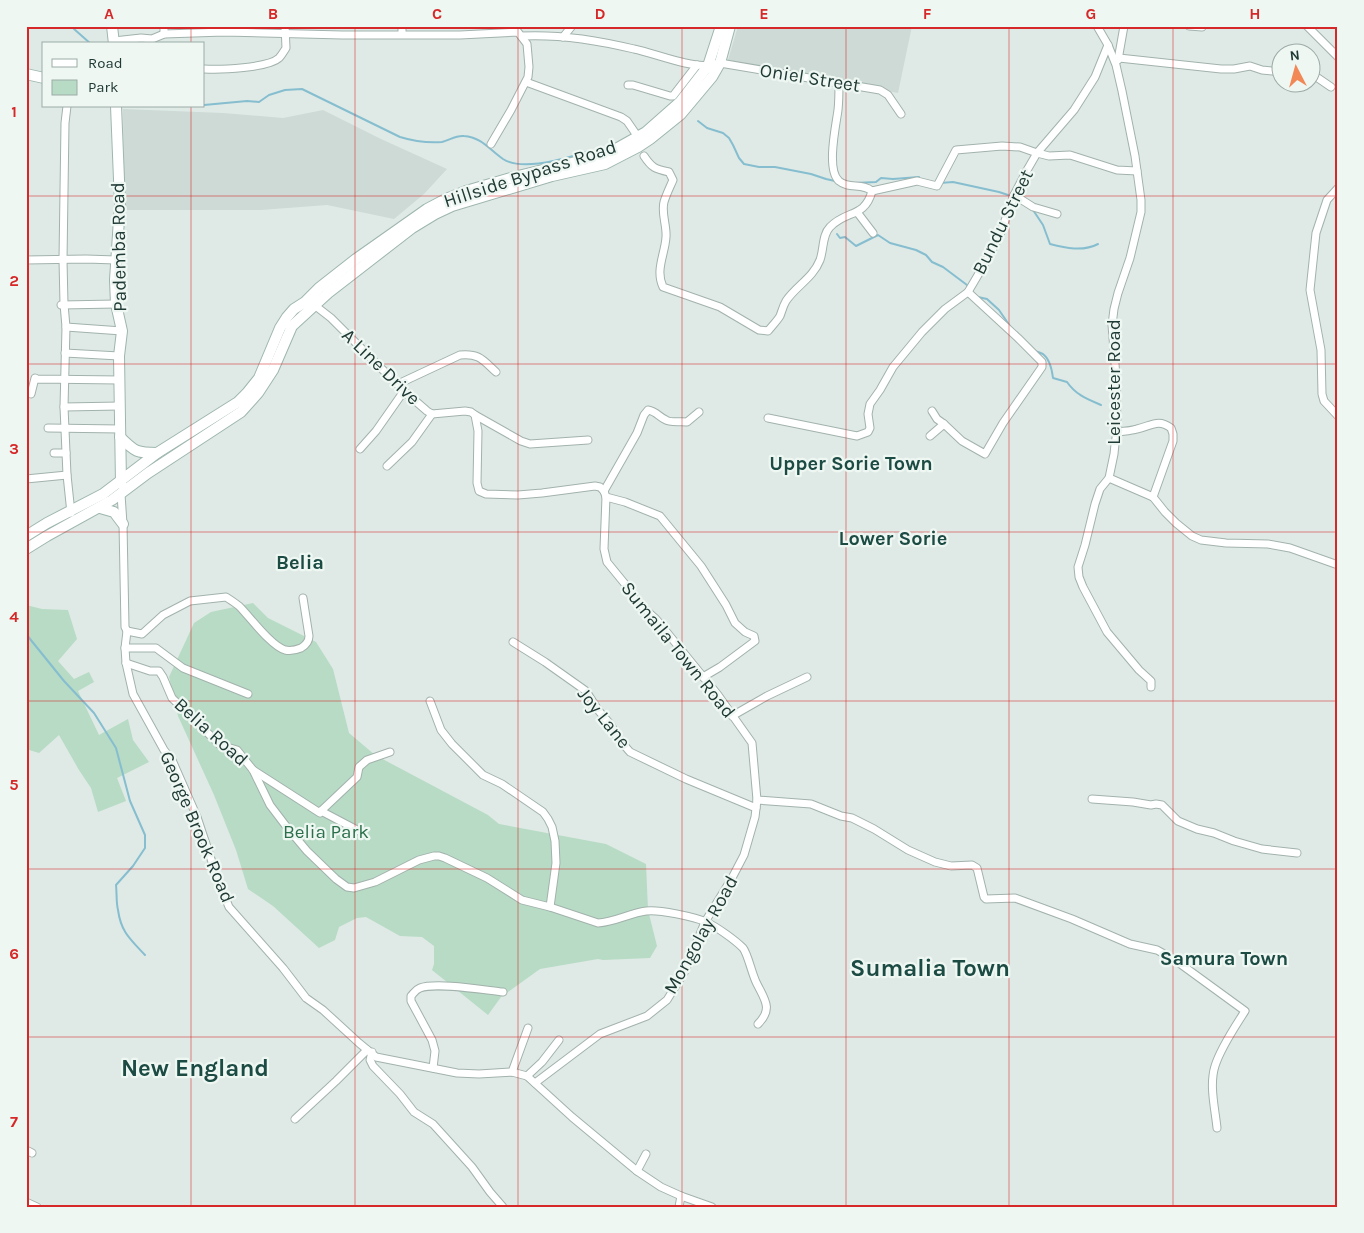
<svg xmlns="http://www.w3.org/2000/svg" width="1364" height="1233" viewBox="0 0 1364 1233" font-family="Karla,sans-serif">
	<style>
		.built { fill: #cddad5 }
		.green { fill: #b7dbc4 }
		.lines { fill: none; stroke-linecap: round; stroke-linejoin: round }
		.stream { stroke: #86bed0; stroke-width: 2 }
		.minor-casing { stroke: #a2b2ad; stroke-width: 9 }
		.secondary-casing { stroke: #9eb6af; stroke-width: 12 }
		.minor { stroke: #fff; stroke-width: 7 }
		.secondary { stroke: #fff; stroke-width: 10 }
		.grid { fill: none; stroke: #d62828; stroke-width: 1; stroke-opacity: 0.55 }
		.labels { text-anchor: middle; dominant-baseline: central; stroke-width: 4.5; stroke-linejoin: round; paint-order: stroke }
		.street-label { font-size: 19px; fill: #203a35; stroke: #eff7f3 }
		.park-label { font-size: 19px; fill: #2b704b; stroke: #eff7f3 }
		.neighbourhood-label { font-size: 20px; font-weight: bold; fill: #1c4b44; stroke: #eff7f3 }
		.district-label { font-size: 24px; font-weight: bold; fill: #1c4b44; stroke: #eff7f3 }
		.neatline { fill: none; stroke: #d62828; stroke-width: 2 }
		.grid-label { font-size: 16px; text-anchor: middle; font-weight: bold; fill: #d62828 }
	</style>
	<rect width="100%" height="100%" fill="#dfeae6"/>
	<g class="built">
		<path d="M738,26H912L898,93L728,60Z"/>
		<path d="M123,109L223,113L283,118L323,110L381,139L447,169L424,194L394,219L327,205L261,210H124Z"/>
	</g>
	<g class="green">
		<path d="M253,603L268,618L316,642L333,669L349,733L375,755L488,815L499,824L606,844L646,864L648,910L657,946L650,958L603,960L598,959L540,969L501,997L488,1015L432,970L434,964V946L422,937L400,936L366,917L357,918L339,927L335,940L319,948L273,906L248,889L236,850L214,795L178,716L169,677L194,623L211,612Z"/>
		<path d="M26,605L42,609L68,610L77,639L58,661L74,679L89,672L94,682L78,691L99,735L128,719L133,740L149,762L117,778L126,801L98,812L91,788L79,770L59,735L39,753L26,749Z"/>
	</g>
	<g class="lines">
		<g class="stream">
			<path d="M74,29L91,44"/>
			<path d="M204,105L247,101L259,102L269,95L285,90L302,89L400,137C413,141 428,143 442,142C450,140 456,135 464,136C481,137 490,150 503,159C523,172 568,158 589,151"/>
			<path d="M698,121L707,128L723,133L729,138L733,145L739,158L744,164L759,167H775L811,174L826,179L835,181"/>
			<path d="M855,183L876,182L881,178L893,179L919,177V179"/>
			<path d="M940,183L953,182L999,192L1011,196"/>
			<path d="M1033,210L1043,225L1050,244C1065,248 1083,252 1098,244"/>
			<path d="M837,234L840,238L845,237L856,246L878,235L890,243L916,250L926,255L932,262L943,267L967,285L968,288"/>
			<path d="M978,297L987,299L999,310L1012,329"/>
			<path d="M1035,351C1038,352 1041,353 1043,354C1050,359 1052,370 1053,378L1067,382C1076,395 1087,399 1101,405"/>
			<path d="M26,634L64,681L94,713L116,748L130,801L145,835V848L133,866L116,885C117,894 116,902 118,910C121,932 130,939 145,955"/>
		</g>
		<g class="minor-casing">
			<g id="minor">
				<path d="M402,26V34"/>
				<path d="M1097,26L1108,45L1116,65L1122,91L1135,156L1141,200V212L1130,258L1118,293L1114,309L1112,325L1116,377L1117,432L1115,444L1114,454L1109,478L1100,489L1095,504L1085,545L1078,567L1079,577L1083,587L1107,632L1139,670L1151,681V687"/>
				<path d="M1189,26L1202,27"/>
				<path d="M1307,26L1338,57"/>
				<path d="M164,34V26"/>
				<path d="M563,37L572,26"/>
				<path d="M114,41L141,38L152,39L164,34L224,32L342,35H460L518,32L521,36C559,34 597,40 634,49C654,53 690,68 709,65C712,65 716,64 720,63L880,90L888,95L901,114"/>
				<path d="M1119,58L1221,69H1234L1250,66L1262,70L1282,72"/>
				<path d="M1118,60L1124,26"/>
				<path d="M204,69C220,70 268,68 279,58C282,55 284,51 286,48L285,26"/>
				<path d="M1312,74L1331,87"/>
				<path d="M526,82L621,117L627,121L638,137"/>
				<path d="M839,82C839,91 839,101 838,110C836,125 826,170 839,181C848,189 863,183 872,191L917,181L937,186L956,150L1002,146L1020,147L1037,153L1049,156L1070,155L1117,170L1137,171"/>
				<path d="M628,85H633L670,96H673L697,65"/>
				<path d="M67,106L65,123L63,260L64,304L66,327L64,407L67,475L71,513"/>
				<path d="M491,144L511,110L528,77L529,67L527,44L521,36"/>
				<path d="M644,156C652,168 655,169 669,172L673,180C670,187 666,195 664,202C661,213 667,226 666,237C665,254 655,270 663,287L720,307L759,330L768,331C772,326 777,321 780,316C782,311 783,306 786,301C796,286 813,278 820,260C824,249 822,235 830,227C846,210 865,218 872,191"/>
				<path d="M1338,188L1327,200L1316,233L1310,290L1321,350L1322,394L1324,401L1338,416"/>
				<path d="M1014,195L1033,207L1057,214"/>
				<path d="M857,212L873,233"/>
				<path d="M26,260L86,259L116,260"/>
				<path d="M313,304L331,318L404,391L427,411L432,414L465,411L471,412L475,415L478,431L477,483L479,491L486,494L518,495L542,493L595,486L600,487L604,491"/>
				<path d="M61,305L116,304"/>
				<path d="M66,327L122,331"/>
				<path d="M65,353L119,356"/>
				<path d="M398,384L460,355C479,353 483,360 496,372"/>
				<path d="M31,394L35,378L37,379L119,380"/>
				<path d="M64,407L120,406"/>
				<path d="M932,411L937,419L944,424L962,441L985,454L1003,423L1042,367V362L1018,338L968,292"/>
				<path d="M475,415L521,441L530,444L588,440"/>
				<path d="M768,418L857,436L868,432L870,428L868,414L870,404L880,390L893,367L922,332L945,309L968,292L988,258L1000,235L1014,195L1026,172L1037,153L1074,110L1095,77L1108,45"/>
				<path d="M48,428L120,429"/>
				<path d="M1117,432C1124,431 1131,431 1137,429C1151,426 1158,418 1171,428L1173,434V441L1153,497L1165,512L1176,523L1192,536L1201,540L1226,543L1268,544L1290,548L1338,565"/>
				<path d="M930,436L944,424"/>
				<path d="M360,449L376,431L404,391"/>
				<path d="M54,453H66"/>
				<path d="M387,466L412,442L432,414"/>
				<path d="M1109,478L1153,497"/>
				<path d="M26,479L67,475"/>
				<path d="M604,491L637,433L644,415L648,410C656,411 659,417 666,420C670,423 681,421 687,422L699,412"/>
				<path d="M121,494L123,524L125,627L127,631L125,648L126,663L133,694L164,750L172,760L197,817L219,883L229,907L283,968L306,998L323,1010L359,1043L376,1057L457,1073L479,1074L512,1072L527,1076L572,1117L637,1171L661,1187L681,1196L712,1207"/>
				<path d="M606,497L625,502L660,516L701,566L726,605L735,623L745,632L754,636L755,641L720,667L703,677"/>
				<path d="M127,631L142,634L163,615L190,601L226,597C231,600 235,603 239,606C250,617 271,646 285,650C290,651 296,650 301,648C306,645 309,642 309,636L303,598"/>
				<path d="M513,642L545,662L586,691L598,710L611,725L617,737L630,752L686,779L756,808"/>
				<path d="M125,648H156L183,668L248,694"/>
				<path d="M126,663L150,671H159L163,677L172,698L220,745L237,750L253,770L270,805L286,826L307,851L336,879L347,887L354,888L375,882L419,860L434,856H439L445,858L487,878L522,900L550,907L598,923C615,922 630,913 646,911C658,909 695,917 706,922C717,927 735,940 743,948C748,954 752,975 757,984C765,1000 773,1009 758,1024"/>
				<path d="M430,701L441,730L452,744L483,775L502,784L543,812L548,819L552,827L555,841L556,863L550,907"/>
				<path d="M732,716L767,696L807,677"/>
				<path d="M253,770L320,813L321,811L359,831"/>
				<path d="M1092,799L1133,802L1151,805L1156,804L1162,805L1178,821L1197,829L1214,833L1234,841L1262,849L1297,853"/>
				<path d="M757,800L811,804L841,816L852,818L874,829L908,850L935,862L951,866L972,865L977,868L984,897L986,899L1015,898L1072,919L1130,944L1157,950L1175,960L1245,1011C1235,1027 1221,1047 1215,1066C1209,1085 1215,1108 1217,1128"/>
				<path d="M321,811L357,777L359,767L367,760L390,752"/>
				<path d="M372,1052L370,1060L373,1066L400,1094L414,1112L433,1124L443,1135L472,1167L490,1192L503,1207"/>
				<path d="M433,1068L435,1051L432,1040L411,1001V996C414,993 415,990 420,988C436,982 484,990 503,992"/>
				<path d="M512,1072L528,1028"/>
				<path d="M527,1076L542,1062L559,1040"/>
				<path d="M535,1083L600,1034L647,1016L667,1000L685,971L705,922L732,878L744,855L755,817L757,800L752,743L718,695L656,619L636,601L625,584L607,562L604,549L606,497L604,491"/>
				<path d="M295,1119L336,1081L367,1050"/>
				<path d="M26,1150L32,1153"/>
				<path d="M637,1171L646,1154"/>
				<path d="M26,1202L37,1207"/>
				<path d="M679,1207L681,1196"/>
			</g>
		</g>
		<g class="secondary-casing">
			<g id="secondary">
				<path d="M112,26L114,44"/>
				<path d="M26,74L44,78"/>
				<path d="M116,106L120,204L115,280L116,304L122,331L119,356L121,484"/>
				<path d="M120,437C135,452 137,453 157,453"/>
				<path d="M100,508L114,512L123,524"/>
				<path d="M26,536L47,523L103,494L157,453L238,402L247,393L259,378L280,328L287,317L294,309L305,302L319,288L356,259L427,209L446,199L466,191L514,177L600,156L614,150L646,132L680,102L708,66L721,26"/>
				<path d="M26,549L47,536L112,500L148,473L241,412L258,393L273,370L292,326L328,293L412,228L435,214L452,206L552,176L605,164L638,147L650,139L681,114L712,77L720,63L730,26"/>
			</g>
		</g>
		<use href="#minor" class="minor"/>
		<use href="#secondary" class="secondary"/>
	</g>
	<path class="grid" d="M191,26V44M355,26V1207M518,26V1207M682,26V1207M846,26V1207M1009,26V1207M1173,26V1207M191,106V1207M26,196H1338M26,364H1338M26,532H1338M26,701H1338M26,869H1338M26,1037H1338"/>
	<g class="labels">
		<g class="street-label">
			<text transform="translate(810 78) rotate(9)">Oniel Street</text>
			<text transform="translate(530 174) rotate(-18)">Hillside Bypass Road</text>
			<text transform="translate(1003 222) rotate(-64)">Bundu Street</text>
			<text transform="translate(119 247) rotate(-91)">Pademba Road</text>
			<text transform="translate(381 367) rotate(44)">A Line Drive</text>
			<text transform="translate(1114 382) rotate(-90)">Leicester Road</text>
			<text transform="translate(678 650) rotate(51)">Sumaila Town Road</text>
			<text transform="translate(604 718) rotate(51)">Joy Lane</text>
			<text transform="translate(211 732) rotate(42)">Belia Road</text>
			<text transform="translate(197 827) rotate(67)">George Brook Road</text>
			<text transform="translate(701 935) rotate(-61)">Mongolay Road</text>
		</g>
		<g class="park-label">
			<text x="326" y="832">Belia Park</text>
		</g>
		<g class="neighbourhood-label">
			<text x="851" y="463">Upper Sorie Town</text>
			<text x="893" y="538">Lower Sorie</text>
			<text x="300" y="562">Belia</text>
			<text x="1224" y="958">Samura Town</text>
		</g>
		<g class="district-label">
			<text x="930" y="968">Sumalia Town</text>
			<text x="195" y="1068">New England</text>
		</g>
	</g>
	<rect width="1364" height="1233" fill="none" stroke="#eff7f3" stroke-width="55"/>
	<rect x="42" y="42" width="162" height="65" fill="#eff7f3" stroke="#9caba7"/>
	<rect x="52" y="59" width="25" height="8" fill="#ffffff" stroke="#9caba7"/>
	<text x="88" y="68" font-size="15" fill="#203a35">Road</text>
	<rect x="52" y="80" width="25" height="15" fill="#b7dbc4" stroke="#9caba7"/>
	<text x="88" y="92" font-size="15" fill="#203a35">Park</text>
	<g transform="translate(1296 68) rotate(354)"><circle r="24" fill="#eff7f3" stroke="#9caba7"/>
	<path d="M0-4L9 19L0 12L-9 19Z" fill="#f18855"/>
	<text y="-8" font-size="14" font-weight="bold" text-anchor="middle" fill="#203a35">N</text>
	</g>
	<rect x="28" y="28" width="1308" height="1178" class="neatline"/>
	<g class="grid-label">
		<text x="109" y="19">A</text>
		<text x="273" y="19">B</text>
		<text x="437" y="19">C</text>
		<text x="600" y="19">D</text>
		<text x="764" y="19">E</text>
		<text x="927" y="19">F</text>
		<text x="1091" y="19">G</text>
		<text x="1255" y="19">H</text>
		<text x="14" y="117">1</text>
		<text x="14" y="286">2</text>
		<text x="14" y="454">3</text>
		<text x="14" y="622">4</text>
		<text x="14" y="790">5</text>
		<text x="14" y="959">6</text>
		<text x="14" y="1127">7</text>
	</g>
</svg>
